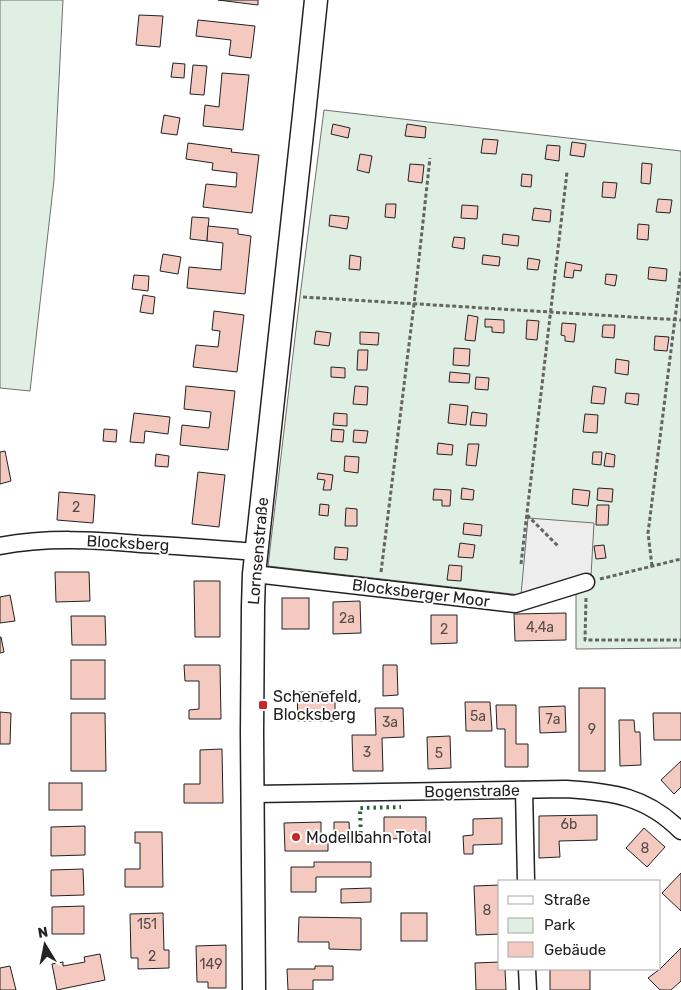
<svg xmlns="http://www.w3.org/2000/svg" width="681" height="990" font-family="Rubik,sans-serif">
<rect width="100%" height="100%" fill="#fff"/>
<g fill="#e0efe3" stroke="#6f6f6f">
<path d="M0 0H63L54 180 30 391 0 388Z"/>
<path d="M324 110 681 151V648L576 649V591L521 595 268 566 299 304Z"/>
</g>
<path fill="#ededed" stroke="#6f6f6f" d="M528 518 594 523 591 576 521 595Z"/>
<g fill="#f3c9c0" stroke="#222">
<path d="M218 0H258V5Z"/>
<path d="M139 15 163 16 160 47 136 45Z"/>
<path d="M198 20 255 26 251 58 229 55 231 40 196 36Z"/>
<path d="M173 63 185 64 184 78 171 77Z"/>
<path d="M193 65 207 66 204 95 190 94Z"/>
<path d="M222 73 249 75 243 130 203 126 205 105 219 107Z"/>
<path d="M164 115 180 118 177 135 161 133Z"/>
<path d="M333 124 350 128 348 138 331 134Z"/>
<path d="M407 124 426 127 425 138 405 136Z"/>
<path d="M483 139 498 140 496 154 481 153Z"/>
<path d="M572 142 586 144 584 157 570 155Z"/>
<path d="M188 143 232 149 231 152 259 155 252 213 203 207 206 184 236 187 237 173 212 170 213 163 186 159Z"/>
<path d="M547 145 560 146 559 161 545 159Z"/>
<path d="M360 154 372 156 369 173 357 170Z"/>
<path d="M642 163 652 164 650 184 641 183Z"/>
<path d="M410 164 424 165 422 183 408 181Z"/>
<path d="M522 174 532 175 531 187 521 186Z"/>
<path d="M603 182 617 183 615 198 602 197Z"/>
<path d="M658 199 672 200 670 213 656 212Z"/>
<path d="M386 204H396L395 218 385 217Z"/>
<path d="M462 205 478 206 477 219 461 218Z"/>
<path d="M534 208 551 210 550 222 532 220Z"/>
<path d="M330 215 349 217 347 229 329 226Z"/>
<path d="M192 217 209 218 207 241 190 239Z"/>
<path d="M638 224 649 225 648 240 637 239Z"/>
<path d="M208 226 238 229V234L251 236 245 294 187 288 189 267 221 270 223 243 207 241Z"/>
<path d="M503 234 519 236 518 246 502 244Z"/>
<path d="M454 237 465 238 464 249 452 247Z"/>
<path d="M163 254 181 257 178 274 160 271Z"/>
<path d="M350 255 361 257 360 270 349 269Z"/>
<path d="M483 255 500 257 499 266 482 264Z"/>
<path d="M528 258 540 260 538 270 527 269Z"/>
<path d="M566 262 582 265 581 271 574 270 573 278 564 277Z"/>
<path d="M649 267 667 269 666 281 648 279Z"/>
<path d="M606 274 617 275 615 286 605 284Z"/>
<path d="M134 275 149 276 148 291 132 289Z"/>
<path d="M143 295 155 297 153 314 140 312Z"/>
<path d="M214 311 244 315 237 372 193 367 196 345 218 347 220 331 212 330Z"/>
<path d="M468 315 478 317 475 341 465 340Z"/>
<path d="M485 319 504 320V333L492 332V327H485Z"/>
<path d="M527 320 539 321 537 340 526 339Z"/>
<path d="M562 323 576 324 574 342 565 341V336L561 335Z"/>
<path d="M603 325H615L614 338 602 337Z"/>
<path d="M316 331 331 333 329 346 314 344Z"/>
<path d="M360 332 379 333 378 345 360 344Z"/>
<path d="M655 336 669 337 667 351 654 350Z"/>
<path d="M454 348 470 349 469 366 453 365Z"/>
<path d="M358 350H368L367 370H357Z"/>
<path d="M616 359 629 361 628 375 615 373Z"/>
<path d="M331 367 345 368V378L331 377Z"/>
<path d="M450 372 470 374 469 383 449 382Z"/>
<path d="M476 377 489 378 488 390 475 389Z"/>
<path d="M186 386 235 391 228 450 180 445 182 425 209 428 211 412 184 409Z"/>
<path d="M355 386 368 387 367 405 353 404Z"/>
<path d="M593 386 606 388 604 404 591 403Z"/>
<path d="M626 393 639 394 638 405 625 403Z"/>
<path d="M450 404 468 406 466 425 448 423Z"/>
<path d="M472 412 487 414 486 426 470 425Z"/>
<path d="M134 413 170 417 168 434 145 431 144 443 130 442Z"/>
<path d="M334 413 347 414V426L333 425Z"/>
<path d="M585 414 598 415 597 433 583 432Z"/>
<path d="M104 429 117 430 116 442 103 441Z"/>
<path d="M332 429 344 430 343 442 331 441Z"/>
<path d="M354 430 368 431 366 443 353 442Z"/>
<path d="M438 443 453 445 452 455 437 454Z"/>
<path d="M468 444H479L476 466 466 465Z"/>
<path d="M5 451 11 481 0 484V452Z"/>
<path d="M593 452H602L601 465 592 464Z"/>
<path d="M606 453 615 455 614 467 604 466Z"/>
<path d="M156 454 169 456 168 467 155 466Z"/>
<path d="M345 456 359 457 358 473 344 471Z"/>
<path d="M198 472 225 475 219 527 192 524Z"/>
<path d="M318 473 333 475 331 490H323L325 480 317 479Z"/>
<path d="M462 488 474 490 473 500 461 499Z"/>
<path d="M598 488 613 489 612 502 597 500Z"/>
<path d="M434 489 451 490 450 506H442V500H433Z"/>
<path d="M573 489 590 491 588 506 572 504Z"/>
<path d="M59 492 95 495 93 523 57 520Z"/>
<path d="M320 504 329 505 328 516 319 515Z"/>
<path d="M597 505H609L608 525H596Z"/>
<path d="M346 508 357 509V526H345Z"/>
<path d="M464 523 482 525 481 536 463 534Z"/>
<path d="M460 543 475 545 473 558 458 557Z"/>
<path d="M604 545 606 558 596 559 594 546Z"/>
<path d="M335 547 348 548 347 560 334 559Z"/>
<path d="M449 565 462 566 461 581 447 580Z"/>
<path d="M55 572H89L90 601 56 602Z"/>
<path d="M194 581H220V637H195Z"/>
<path d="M10 595 15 621 0 623V597Z"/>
<rect x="282" y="598" width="27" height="31"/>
<path d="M360 601 361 633 333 634V602Z"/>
<path d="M566 613V640L515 641 514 614Z"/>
<path d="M431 615H457V643L431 644Z"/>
<path d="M71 616H105L106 645H72Z"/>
<path d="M0 637H1L4 652 0 653Z"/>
<rect x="71" y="660" width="34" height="39"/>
<path d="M184 665H220L221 719H189V710L199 709V681H185Z"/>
<path d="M383 665H397L398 695 383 696Z"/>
<rect x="579" y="688" width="26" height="83"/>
<path d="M297 692H335V721H298Z"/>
<path d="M465 702H490L492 731H466Z"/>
<path d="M496 705H516V744H528V767H505V729H497Z"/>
<path d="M565 706 566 732 540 733 539 707Z"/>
<path d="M375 708H403L404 737 382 738 383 771H353L352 735H376Z"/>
<path d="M0 712 11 713 10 744H0Z"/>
<path d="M71 713H105L106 771H71Z"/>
<path d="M653 713H681V740H654Z"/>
<path d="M619 720H634L635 732H640L641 765 620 766Z"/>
<path d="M450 736 451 768 428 769 427 737Z"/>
<path d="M222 749 223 803H184V784H200V750Z"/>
<path d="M681 761V787L674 794 661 780Z"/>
<rect x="49" y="783" width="33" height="27"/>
<path d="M597 815V840L559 841 560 857 539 858V816Z"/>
<path d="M384 817H426V838L384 839Z"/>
<path d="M502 818V844L473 845V854H464L463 836 473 835V819Z"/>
<path d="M321 822V839L328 838V851H285L284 823Z"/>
<path d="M334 822H349L350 841 334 842Z"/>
<path d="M85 826V855L51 856V827Z"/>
<path d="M644 828 665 847 647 867 626 848Z"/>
<path d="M135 832H162L163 887H125V869H140V843H135Z"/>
<path d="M314 862H371V877H316V892H291V867H314Z"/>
<path d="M83 869 84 895 51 896V870Z"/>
<path d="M681 873V911L662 893Z"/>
<path d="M500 885V934L476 935 474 886Z"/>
<path d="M371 888V902L341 903V889Z"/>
<path d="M84 906V934H52V907Z"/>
<path d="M163 913 164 950H169V968L138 969V958H131L130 914Z"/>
<rect x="401" y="913" width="26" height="28"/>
<path d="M299 917 361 918V950L329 949V942H298Z"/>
<path d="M226 945V988H208V982H197L196 946Z"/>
<path d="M681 948V981L671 990H660L648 978 660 969Z"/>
<path d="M100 954 105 980 57 990 52 964 63 962V966L85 962 84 957Z"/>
<path d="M500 962V969H505L506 990H476L475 963Z"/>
<path d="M10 966 16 990H0V968Z"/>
<path d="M315 966H333V980H313V990H288L287 969H315Z"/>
<rect x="550" y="969" width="40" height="21"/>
</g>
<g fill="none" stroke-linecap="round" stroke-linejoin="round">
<defs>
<g id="street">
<path d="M0 546C46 537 95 540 141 544 180 546 218 549 256 552"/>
<path d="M254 574 515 604 586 582"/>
<path d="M524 790 526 881"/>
<path d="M252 794 566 789C613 792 646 796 681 831"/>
<path d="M527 969 528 990"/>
</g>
<path id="secondary" d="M254 990 252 732 253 607 254 574 304 115 316 0"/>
</defs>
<use href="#street" stroke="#222" stroke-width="19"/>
<use href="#secondary" stroke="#222" stroke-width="25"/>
<g stroke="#646464" stroke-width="3" stroke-dasharray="4 2.5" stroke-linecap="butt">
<path d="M303 297 681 320"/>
<path d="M527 515 558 546"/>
<path d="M521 564 567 172"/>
<path d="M652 566 648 533 681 271"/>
<path d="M381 572 414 304 430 158"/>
<path d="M600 579 681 559"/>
<path d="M586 598 585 640H681"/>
</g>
<use href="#street" stroke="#fff" stroke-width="16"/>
<use href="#secondary" stroke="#fff" stroke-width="22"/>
<path stroke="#2f5e38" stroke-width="4" stroke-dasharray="2.5 4" stroke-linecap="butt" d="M350 843 361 842 360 808 401 807"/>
</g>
<g fill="#c62828" stroke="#fff" stroke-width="2">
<rect x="258" y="700" width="10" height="10" rx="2.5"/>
<circle cx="296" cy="837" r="5"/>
</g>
<g text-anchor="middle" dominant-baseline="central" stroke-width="4" stroke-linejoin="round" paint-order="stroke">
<g font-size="14" fill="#564c4a">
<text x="76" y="507">2</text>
<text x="347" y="618">2a</text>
<text x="540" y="627">4,4a</text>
<text x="444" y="629">2</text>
<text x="478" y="716">5a</text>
<text x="553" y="719">7a</text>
<text x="390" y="722">3a</text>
<text x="592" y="729">9</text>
<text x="367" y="752">3</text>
<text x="439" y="753">5</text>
<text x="569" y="824">6b</text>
<text x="645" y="848">8</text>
<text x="487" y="910">8</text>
<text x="147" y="924">151</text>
<text x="152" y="956">2</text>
<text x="211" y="964">149</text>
</g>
<g font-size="16" fill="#222" stroke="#fff">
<text transform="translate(128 543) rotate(3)">Blocksberg</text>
<text transform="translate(258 551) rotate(-85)">Lornsenstraße</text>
<text transform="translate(421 593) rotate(7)">Blocksberger Moor</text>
<text transform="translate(472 791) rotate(-1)">Bogenstraße</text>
</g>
<g font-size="16" fill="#222" stroke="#fff" text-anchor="start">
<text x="273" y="696">Schenefeld,<tspan x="273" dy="18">Blocksberg</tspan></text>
<text x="306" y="837">Modellbahn Total</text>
</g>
</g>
<rect x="498" y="880" width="162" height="90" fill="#ffffff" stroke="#a7a7a7"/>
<rect x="508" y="896" width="25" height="8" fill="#ffffff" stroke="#a7a7a7"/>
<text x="544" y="905" font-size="15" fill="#222222">Straße</text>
<rect x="508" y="918" width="25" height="15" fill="#e0efe3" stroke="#a7a7a7"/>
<text x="544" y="930" font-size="15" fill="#222222">Park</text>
<rect x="508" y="942" width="25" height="15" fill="#f3c9c0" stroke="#a7a7a7"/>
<text x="544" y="955" font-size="15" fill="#222222">Gebäude</text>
<g transform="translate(45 945) rotate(350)" stroke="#ffffff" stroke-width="4" paint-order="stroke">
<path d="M0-4L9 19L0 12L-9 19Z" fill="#222222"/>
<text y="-8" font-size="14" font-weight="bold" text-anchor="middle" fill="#222222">N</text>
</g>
</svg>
